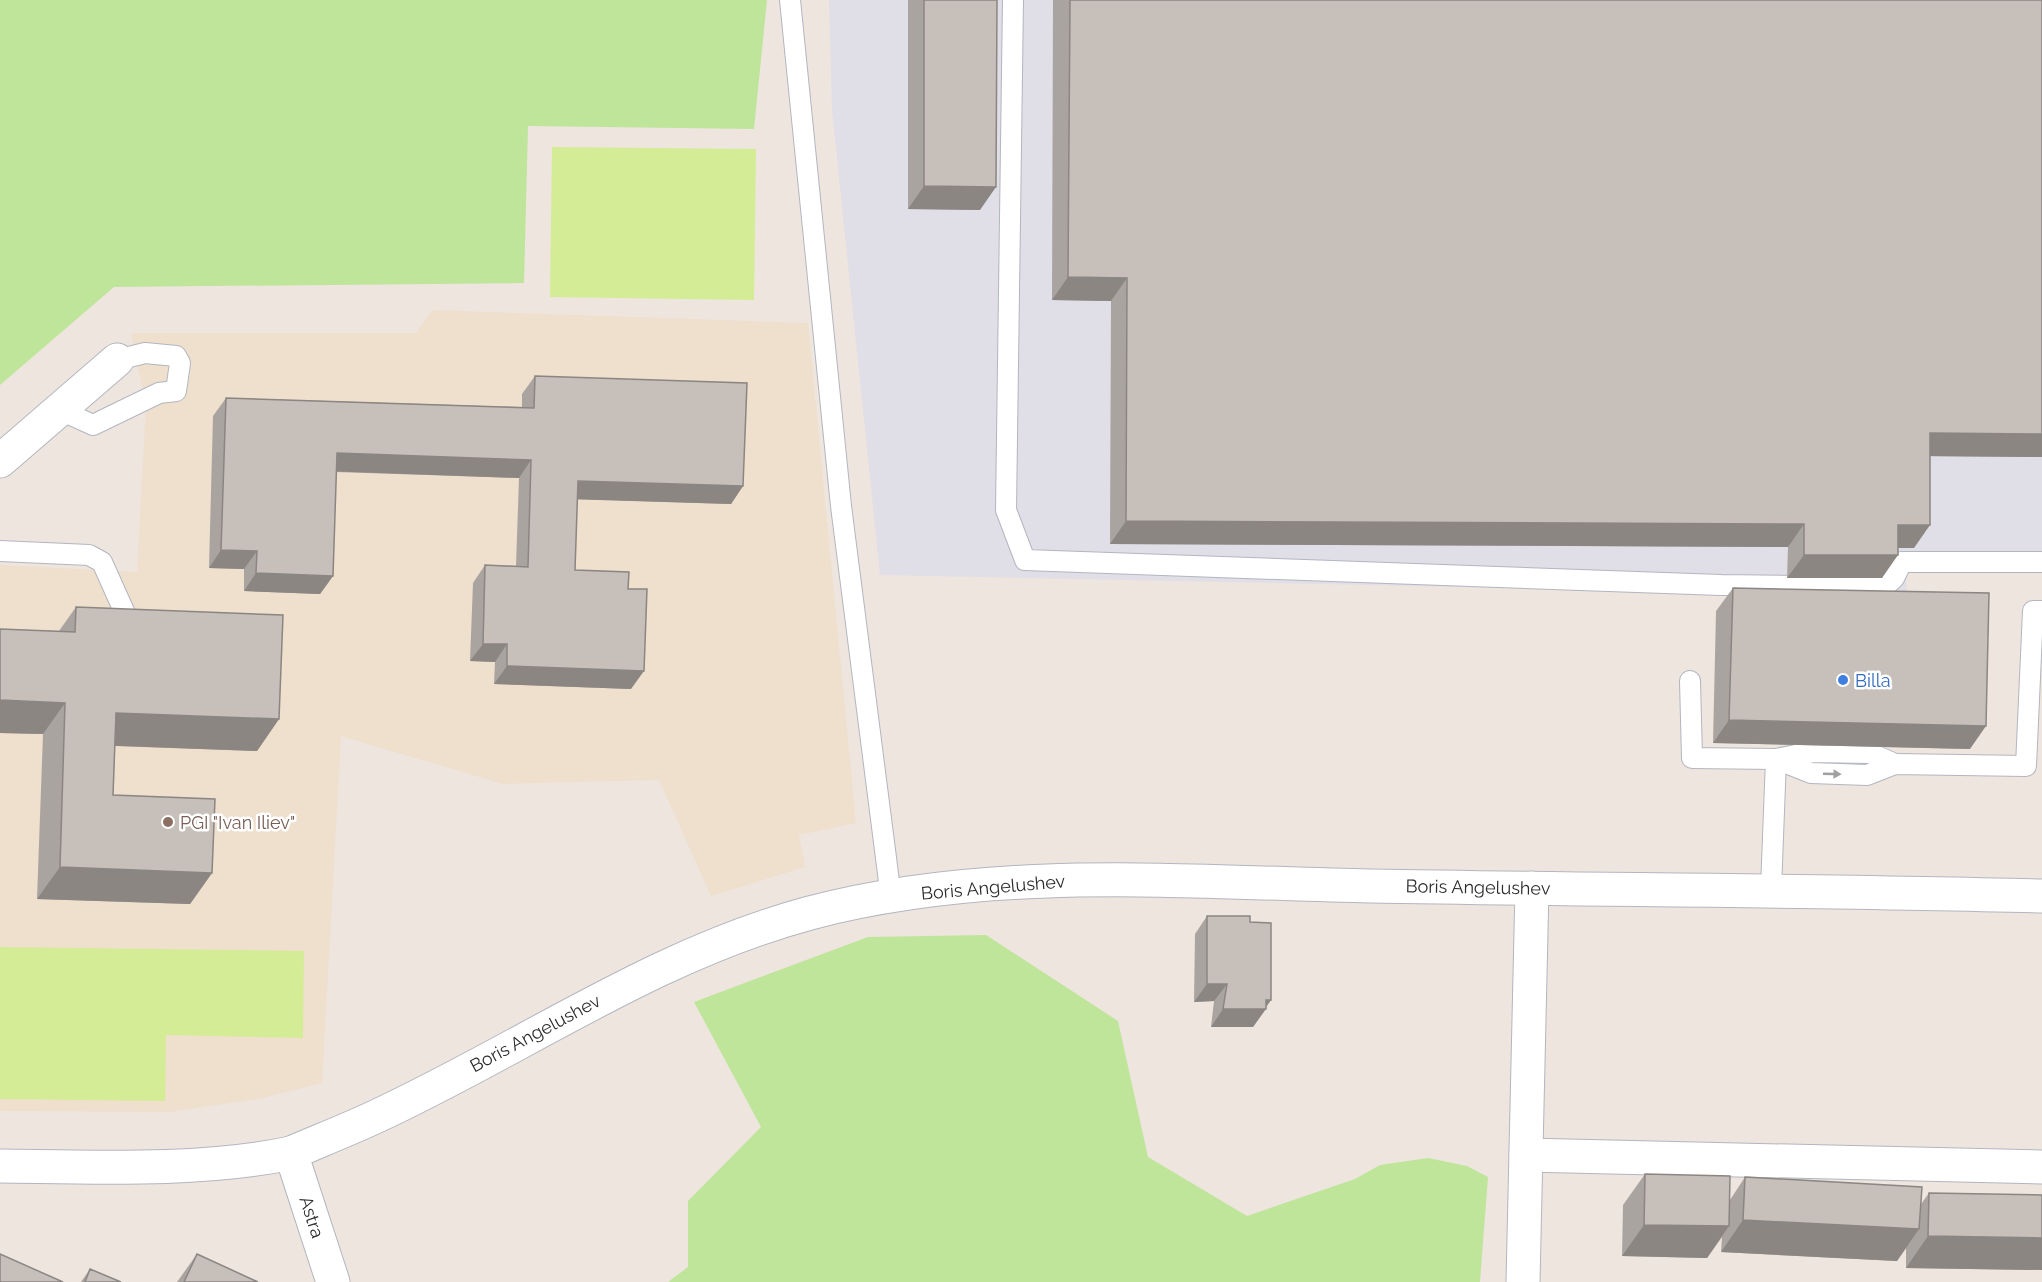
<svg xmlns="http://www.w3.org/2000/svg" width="2042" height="1282" font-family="Raleway,sans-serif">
<rect width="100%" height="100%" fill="#eee5de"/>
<path fill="#e0dee6" d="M829 0H2042V570L1906 569 1907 596 880 575 832 110Z"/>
<path fill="#efdfcd" d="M432 310 808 323 856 823 799 835 805 867 711 896 659 780 503 784 341 736 322 1083 263 1098 171 1112 0 1111V565L137 572 146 406 131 333H416Z"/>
<g fill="#bee59a">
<path d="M0 0H767L754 129 528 126 524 283 114 287 0 385Z"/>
<path d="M986 935 1118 1021 1148 1157 1247 1216 1355 1179 1380 1165 1428 1158 1467 1166 1488 1177 1480 1282H668L688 1267V1201L761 1127 694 1002 868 937Z"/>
</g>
<g fill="#d4ec95">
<path d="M552 147 756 149 754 300 550 297Z"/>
<path d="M0 947 304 951 303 1038 166 1035 165 1101 0 1099Z"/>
</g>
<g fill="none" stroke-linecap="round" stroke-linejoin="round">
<defs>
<g id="service">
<path d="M790 0 841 506 891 897"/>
<path d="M1013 0 1006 510 1025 560 1721 585 1884 587 1894 578 1902 562H2042"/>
<path d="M60 410 93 425 159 393 176 391 180 363 176 356 145 353 117 360"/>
<path d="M0 551 89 555 102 562 128 620"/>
<path d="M1690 681 1692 758 1776 759 1810 752 1870 753 1895 764"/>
<path d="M1776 759 1811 773 1867 775 1895 764 2026 766 2033 611H2042"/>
<path d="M1771 889 1776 759"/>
</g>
<g id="minor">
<path d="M0 461 117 360"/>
<path d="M1526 1155 2042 1167"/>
<path d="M0 1166C91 1167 202 1172 291 1153"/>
<path d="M1523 1282 1532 888"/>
</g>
<path id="tertiary" d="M333 1282 291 1153C319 1141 347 1130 375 1117 520 1050 653 955 810 913 992 865 1183 882 1370 886 1594 890 1818 890 2042 896"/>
</defs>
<use href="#service" stroke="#b2b6c0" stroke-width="22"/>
<use href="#minor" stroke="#b2b6c0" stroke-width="35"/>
<use href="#tertiary" stroke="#b2b6c0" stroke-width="35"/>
<use href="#service" stroke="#fff" stroke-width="20"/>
<use href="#minor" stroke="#fff" stroke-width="33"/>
<use href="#tertiary" stroke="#fff" stroke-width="33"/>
</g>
<g fill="#aaa4a0">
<path d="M908 0H997L980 210 908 209Z"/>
<path d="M1053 0H2042V457L1930 456 1914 548H1898L1882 578H1787L1788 547 1110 544 1111 301 1052 300Z"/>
<path d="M535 376 743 486 731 504 577 499 575 570 628 589 631 689 494 684 495 662 470 661 473 583 485 565 516 566 519 478 336 472 333 576 320 594 244 591V569L209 568 213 416 226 398 522 407V394Z"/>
<path d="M1733 588 1970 749 1713 743 1716 611Z"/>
<path d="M76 607 279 719 257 751 115 746 113 795 212 873 190 904 37 899 43 734 0 733V629L59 631Z"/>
<path d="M1207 916 1250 922 1271 1000 1253 1027H1211L1214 1001 1194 1002 1195 934Z"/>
<path d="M1645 1174 1730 1200 1745 1177 1921 1204 1929 1193 2042 1195V1270L1906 1268V1248L1897 1261 1721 1252 1722 1237 1707 1258 1622 1256 1623 1205Z"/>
<path d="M197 1254 184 1282H177Z"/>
<path d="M90 1269 121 1282H81Z"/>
</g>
<g fill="#8b8682">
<path d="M924 186 996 187 980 210 908 209Z"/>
<path d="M1068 277 1127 278 1111 301 1052 300Z"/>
<path d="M1930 433 2042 434V457L1914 456Z"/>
<path d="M337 453 531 460 519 478 324 471Z"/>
<path d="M578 481 743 486 731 504 565 499Z"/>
<path d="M1126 521 1804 524 1788 547 1110 544Z"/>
<path d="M1898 525H1930L1914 548H1882Z"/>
<path d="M221 550 257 551 244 569 209 568Z"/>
<path d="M1804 555H1898L1882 578H1787Z"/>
<path d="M256 573 333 576 320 594 244 591Z"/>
<path d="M483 644H507L495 662 470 661Z"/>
<path d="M507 666 644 671 631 689 494 684Z"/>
<path d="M0 700 65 703 43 734 0 733Z"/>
<path d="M116 713 279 719 257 751 94 745Z"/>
<path d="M1729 720 1986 726 1970 749 1713 743Z"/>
<path d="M60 867 212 873 190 904 37 899Z"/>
<path d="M1207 984H1227L1214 1001 1194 1002Z"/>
<path d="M1266 1000H1271L1264 1009H1266L1253 1027H1211L1223 1009Z"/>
<path d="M1743 1220 1919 1229 1897 1261 1721 1252Z"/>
<path d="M1644 1225 1729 1226 1707 1258 1622 1256Z"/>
<path d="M1928 1236 2042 1238V1270L1906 1268Z"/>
</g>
<g fill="#c6bfba" stroke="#8b8682" stroke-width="1.5">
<path d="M924 0H997L996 187 924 186Z"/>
<path d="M1070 0H2042V434L1930 433V525H1898V555H1804V524L1126 521 1127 278 1068 277Z"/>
<path d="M535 376 747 383 743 486 578 481 575 570 629 572 628 589H647L644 671 507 666V644H483L485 565 528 567 531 460 337 453 333 576 256 573 257 551 221 550 226 398 534 408Z"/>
<path d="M1733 588 1989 593 1986 726 1729 720Z"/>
<path d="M76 607 283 615 279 719 116 713 113 795 215 799 212 873 60 867 65 703 0 700V629L75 632Z"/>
<path d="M1207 916H1250V922L1271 923V1000H1266V1009H1223L1227 984H1207Z"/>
<path d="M1645 1174 1730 1176 1729 1226 1644 1225Z"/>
<path d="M1745 1177 1922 1187 1919 1229 1743 1220Z"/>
<path d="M1929 1193 2042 1195V1238L1928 1236Z"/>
<path d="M0 1254 63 1282H0Z"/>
<path d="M197 1254 258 1282H184Z"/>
<path d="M90 1269 121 1282H85Z"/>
</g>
<defs><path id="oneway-solid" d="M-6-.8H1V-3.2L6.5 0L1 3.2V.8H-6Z" transform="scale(1.5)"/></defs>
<use fill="#a0a0a0" href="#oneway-solid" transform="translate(1832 774) rotate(2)"/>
<circle fill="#3f7fe0" stroke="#fff" stroke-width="2" cx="1843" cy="680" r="6"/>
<circle fill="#8d6e63" stroke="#fff" stroke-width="2" cx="168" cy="822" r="6"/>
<g text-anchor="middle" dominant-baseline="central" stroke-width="5" stroke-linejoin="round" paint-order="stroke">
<g font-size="18" fill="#366cbe" stroke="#fff" text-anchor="start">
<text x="1855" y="680">Billa</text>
</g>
<g font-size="18" fill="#785e54" stroke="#fff" text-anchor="start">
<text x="180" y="822">PGI "Ivan Iliev"</text>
</g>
<g font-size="18" fill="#2c2c2c" stroke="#fff">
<text transform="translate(993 887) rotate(-5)">Boris Angelushev</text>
<text transform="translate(1478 887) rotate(1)">Boris Angelushev</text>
<text transform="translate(535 1033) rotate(-28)">Boris Angelushev</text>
<text transform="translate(312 1217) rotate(72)">Astra</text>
</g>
</g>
</svg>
